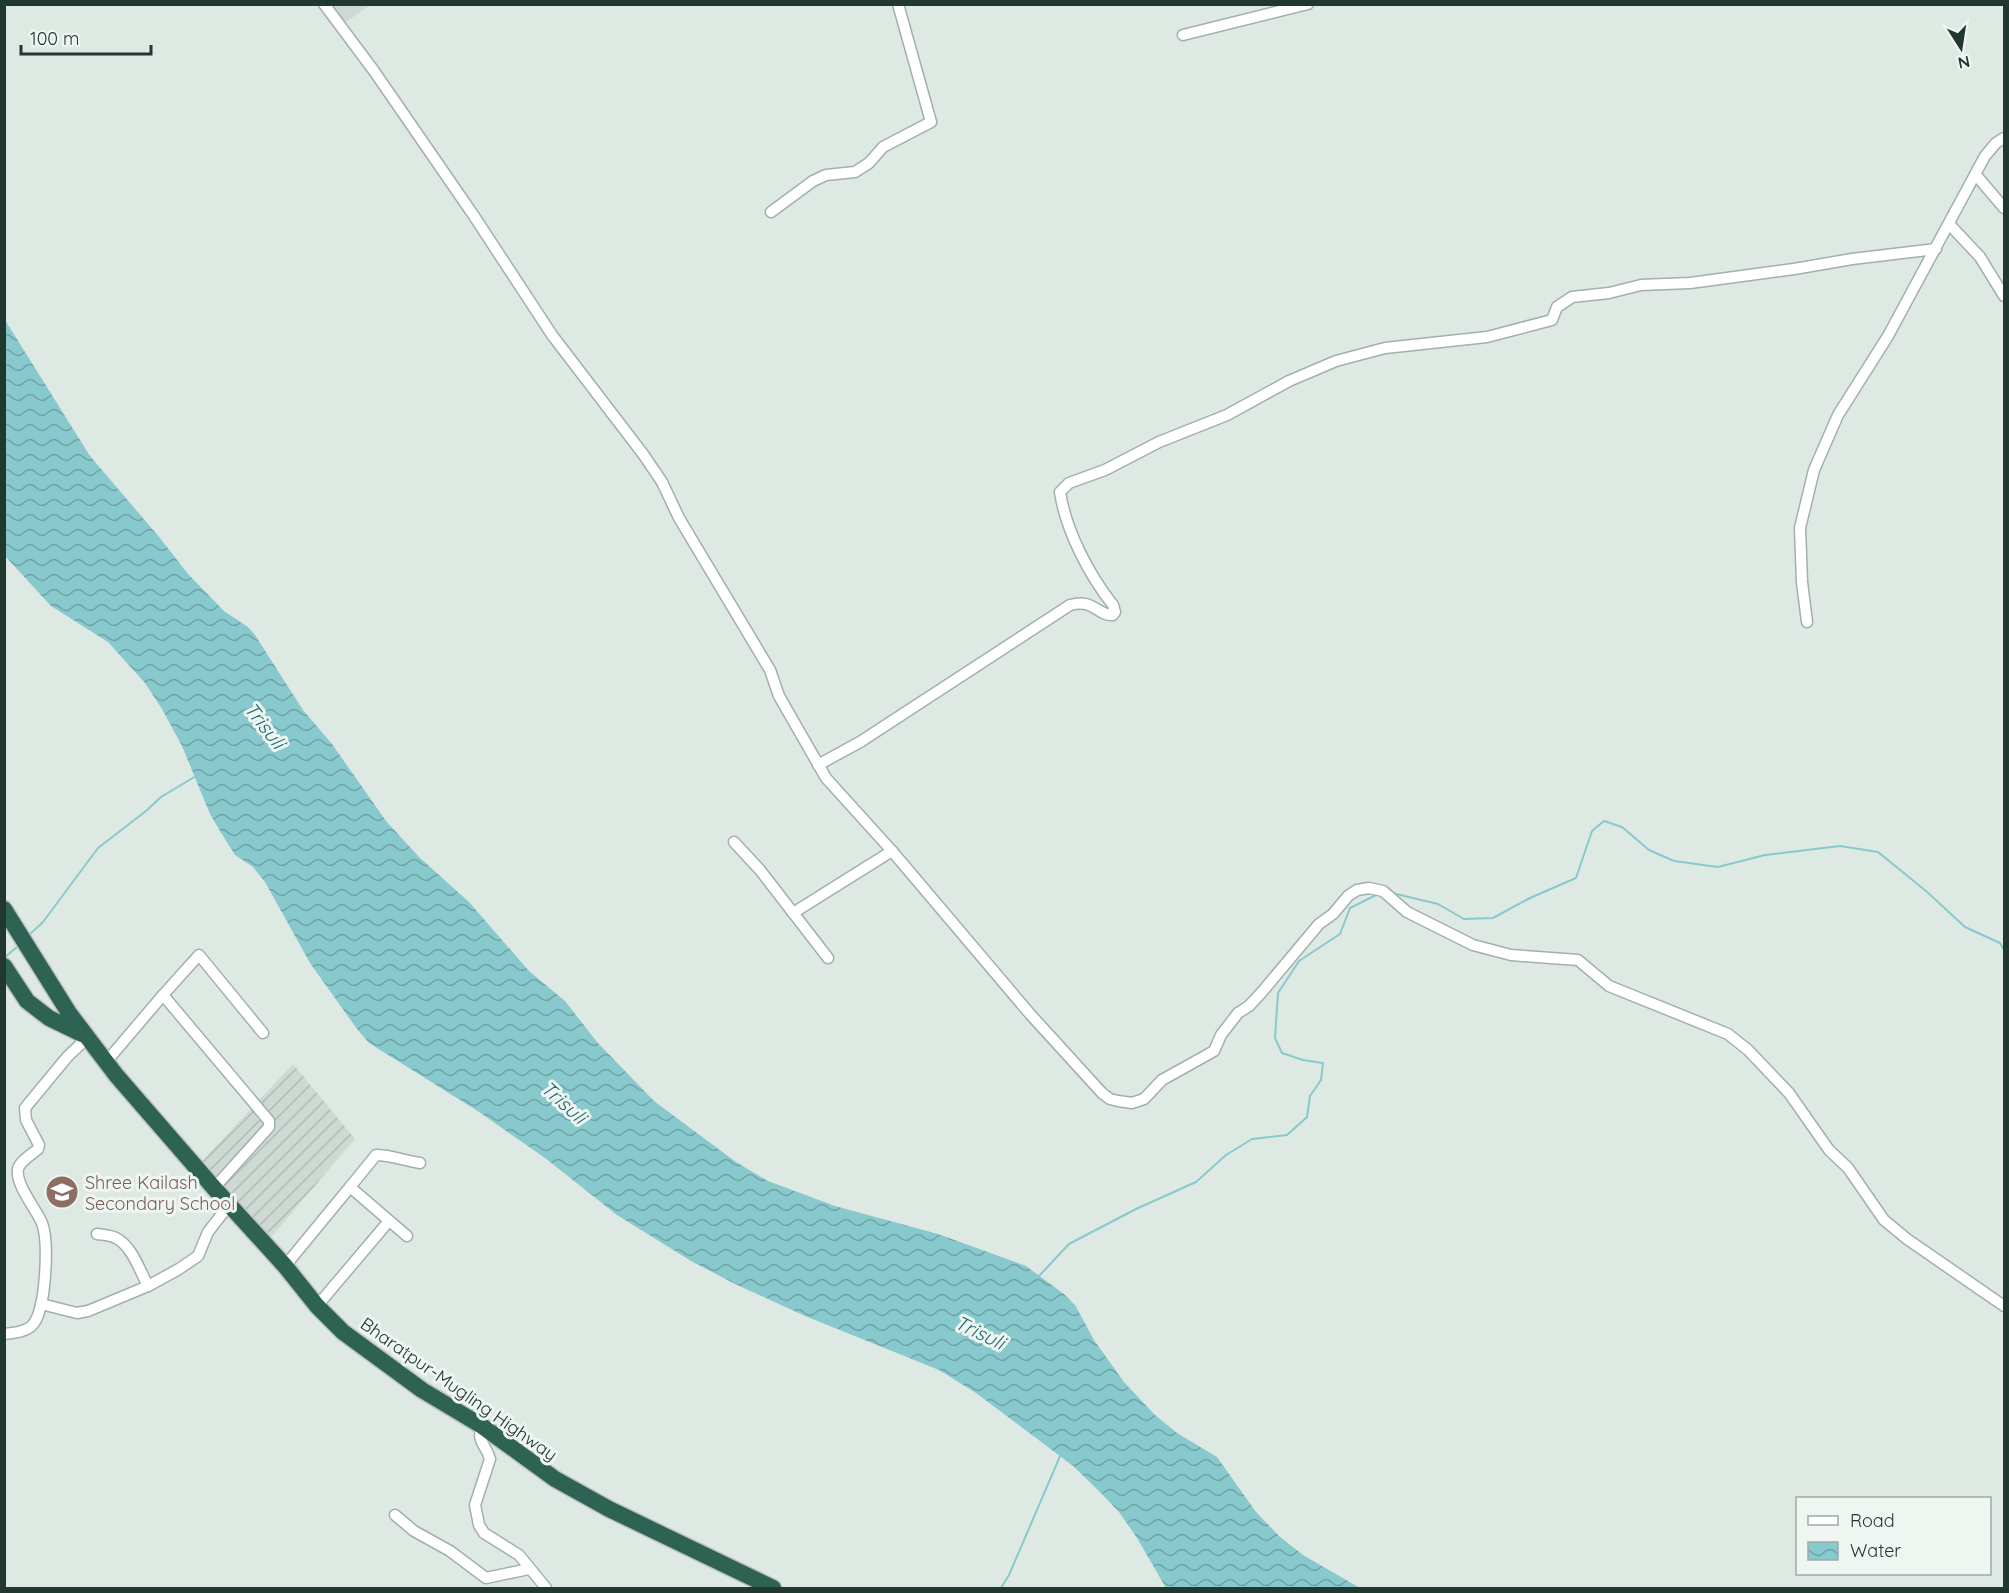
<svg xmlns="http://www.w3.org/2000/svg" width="2009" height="1593" font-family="Quicksand,sans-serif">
<defs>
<pattern id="industrial-furrows" width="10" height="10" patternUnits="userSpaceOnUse" patternTransform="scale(1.5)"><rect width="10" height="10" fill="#cdd9d2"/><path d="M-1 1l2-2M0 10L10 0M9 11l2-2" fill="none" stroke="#b0bbb5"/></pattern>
<pattern id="water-waves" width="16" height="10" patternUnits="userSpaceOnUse" patternTransform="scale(1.5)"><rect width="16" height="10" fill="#88c9cd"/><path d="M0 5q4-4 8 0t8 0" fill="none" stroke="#6fa4a7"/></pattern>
</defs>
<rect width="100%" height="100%" fill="#dfe9e4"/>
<path fill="#cdd9d2" d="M324 5H370L339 27Z"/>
<path fill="url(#industrial-furrows)" d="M293 1064 355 1139 271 1237 202 1161Z"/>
<path fill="url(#water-waves)" d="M5 320 90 456 160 538 188 574 224 611 248 627 255 635 303 710 332 744 386 821 419 857 469 902 529 971 565 1001 597 1042 654 1101 736 1162 768 1181 835 1206 938 1234 1026 1266 1064 1294 1075 1305 1094 1340 1124 1382 1155 1415 1177 1433 1217 1457 1256 1512 1279 1536 1303 1555 1360 1588H1166L1137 1538 1119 1512 1101 1493 1072 1465 976 1393 939 1370 805 1316 735 1284 691 1261 617 1215 545 1158 476 1110 369 1043 357 1029 310 963 265 882 253 867 235 855 220 831 210 814 182 746 162 709 145 683 108 642 51 606 5 556Z"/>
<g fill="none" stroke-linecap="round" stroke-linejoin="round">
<g stroke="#88c9cd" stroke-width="2">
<path d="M1392 893 1438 904 1464 919 1493 918 1530 898 1576 878 1592 831 1604 821 1622 827 1649 850 1674 861 1718 867 1765 855 1840 846 1878 852 1926 891 1965 927 2000 943 2004 950"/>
<path d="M28 936 43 922 98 848 146 811 161 797 196 776"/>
<path d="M4 958 18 946"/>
<path d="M1039 1276 1069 1244 1136 1209 1196 1182 1226 1155 1252 1139 1287 1135 1307 1117 1310 1096 1321 1080 1323 1063 1303 1060 1282 1053 1275 1038 1278 993 1299 961 1340 934 1350 908 1378 894"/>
<path d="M1001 1588 1009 1575 1061 1454"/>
</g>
<defs>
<g id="minor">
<path d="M324 4 374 71 474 216 552 335 643 454 662 482 679 518 770 670 779 696 826 778 892 851 1030 1014 1102 1093 1110 1099 1118 1101 1132 1103 1144 1099 1162 1080 1214 1051 1221 1035 1238 1013 1249 1006 1262 992 1319 924 1333 914 1348 896 1357 890 1369 888 1383 891 1407 912 1473 945 1511 955 1578 960 1609 986 1728 1034 1748 1050 1789 1093 1829 1150 1848 1168 1884 1220 1907 1239 2004 1306"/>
<path d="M1183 35 1308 4"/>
<path d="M1976 175 2004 208"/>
<path d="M771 212 813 181 826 175 855 172 869 163 883 147 931 122 898 4"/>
<path d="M1949 224 1980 257 2004 296"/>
<path d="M1807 622 1802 582 1800 528 1814 470 1838 415 1888 336 1985 156 1996 143 2004 138"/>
<path d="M818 765 860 742 1070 605C1094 598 1097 616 1113 615L1115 612 1113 605C1089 575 1066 531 1060 492L1069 483 1105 470 1159 442 1227 415 1289 381 1336 361 1385 348 1487 337 1552 320 1557 307 1572 297 1609 293 1641 285 1690 283 1794 269 1852 259 1936 249"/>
<path d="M734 842 760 870 828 958"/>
<path d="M793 913 892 851"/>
<path d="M106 1062 163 995"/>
<path d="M350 1187 376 1155C391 1155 405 1161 420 1163"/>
<path d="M214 1188 269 1127V1121L163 995 199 955 263 1033"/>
<path d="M97 1234C103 1235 110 1235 116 1238 132 1246 140 1271 148 1286"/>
<path d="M285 1266 350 1187 407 1236"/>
<path d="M41 1304 77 1313 88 1311 148 1286 179 1269 198 1256 208 1232 229 1205"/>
<path d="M317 1306 389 1221"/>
<path d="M4 1334C14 1333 28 1332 34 1323 46 1306 49 1242 42 1223 36 1209 15 1184 18 1169 20 1161 32 1154 38 1149L39 1145 26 1120 25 1108 68 1056 88 1037"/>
<path d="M482 1426C476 1442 486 1444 490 1459L475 1505 479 1525 484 1533 519 1555 546 1588"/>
<path d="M395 1515 414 1531 450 1551 486 1578 529 1569"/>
</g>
<g id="highway">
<path d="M4 909 69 1013 116 1075 214 1188 285 1266 317 1306 343 1332 422 1390 482 1426 555 1479 609 1509 773 1588"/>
<path d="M4 966 27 1001 49 1018 82 1034"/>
</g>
</defs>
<use href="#minor" stroke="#a2b0aa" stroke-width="13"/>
<use href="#highway" stroke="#bcc3c1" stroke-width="19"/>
<use href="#minor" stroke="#fff" stroke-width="10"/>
<use href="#highway" stroke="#2e6353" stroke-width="16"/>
</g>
<defs>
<symbol id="school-disc" viewBox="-11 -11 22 22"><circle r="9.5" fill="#8d6e63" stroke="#eff6f2"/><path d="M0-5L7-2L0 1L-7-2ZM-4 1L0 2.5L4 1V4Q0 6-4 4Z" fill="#fff"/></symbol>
</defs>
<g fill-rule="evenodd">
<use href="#school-disc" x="43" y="1173" width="38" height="38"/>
</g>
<g text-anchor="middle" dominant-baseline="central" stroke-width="6" stroke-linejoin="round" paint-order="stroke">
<g font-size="18" fill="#785e54" stroke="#eff6f2" text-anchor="start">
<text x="85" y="1182">Shree Kailash<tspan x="85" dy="21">Secondary School</tspan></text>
</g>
<g font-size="18" fill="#213830" stroke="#eff6f2">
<text transform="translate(459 1389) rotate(35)">Bharatpur-Mugling Highway</text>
</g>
<g font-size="20" font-style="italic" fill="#1e6b71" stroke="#eff6f2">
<text transform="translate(265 725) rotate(52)">Trisuli</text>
<text transform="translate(564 1102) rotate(42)">Trisuli</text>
<text transform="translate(980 1332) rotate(26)">Trisuli</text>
</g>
</g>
<rect width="2009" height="1593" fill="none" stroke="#213830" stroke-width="12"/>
<rect x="1796" y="1497" width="195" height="78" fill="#eff6f2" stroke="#9daaa4" stroke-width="1.5"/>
<rect x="1808" y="1516" width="30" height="9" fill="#ffffff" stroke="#9daaa4" stroke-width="1.5"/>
<text x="1850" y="1527" font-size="18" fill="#213830">Road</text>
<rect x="1808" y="1542" width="30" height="18" fill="url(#water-waves)" stroke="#9daaa4" stroke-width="1.5"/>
<text x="1850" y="1557" font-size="18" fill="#213830">Water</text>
<g transform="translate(1961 48) rotate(168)" stroke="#eff6f2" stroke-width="4.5" paint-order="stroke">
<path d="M0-4.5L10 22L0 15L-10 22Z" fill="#213830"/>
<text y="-9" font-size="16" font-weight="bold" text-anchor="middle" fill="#213830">N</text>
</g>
<path d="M21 45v9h130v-9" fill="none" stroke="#213830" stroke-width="3"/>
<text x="30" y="45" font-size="18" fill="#213830" stroke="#eff6f2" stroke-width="4.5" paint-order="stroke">100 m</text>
</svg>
